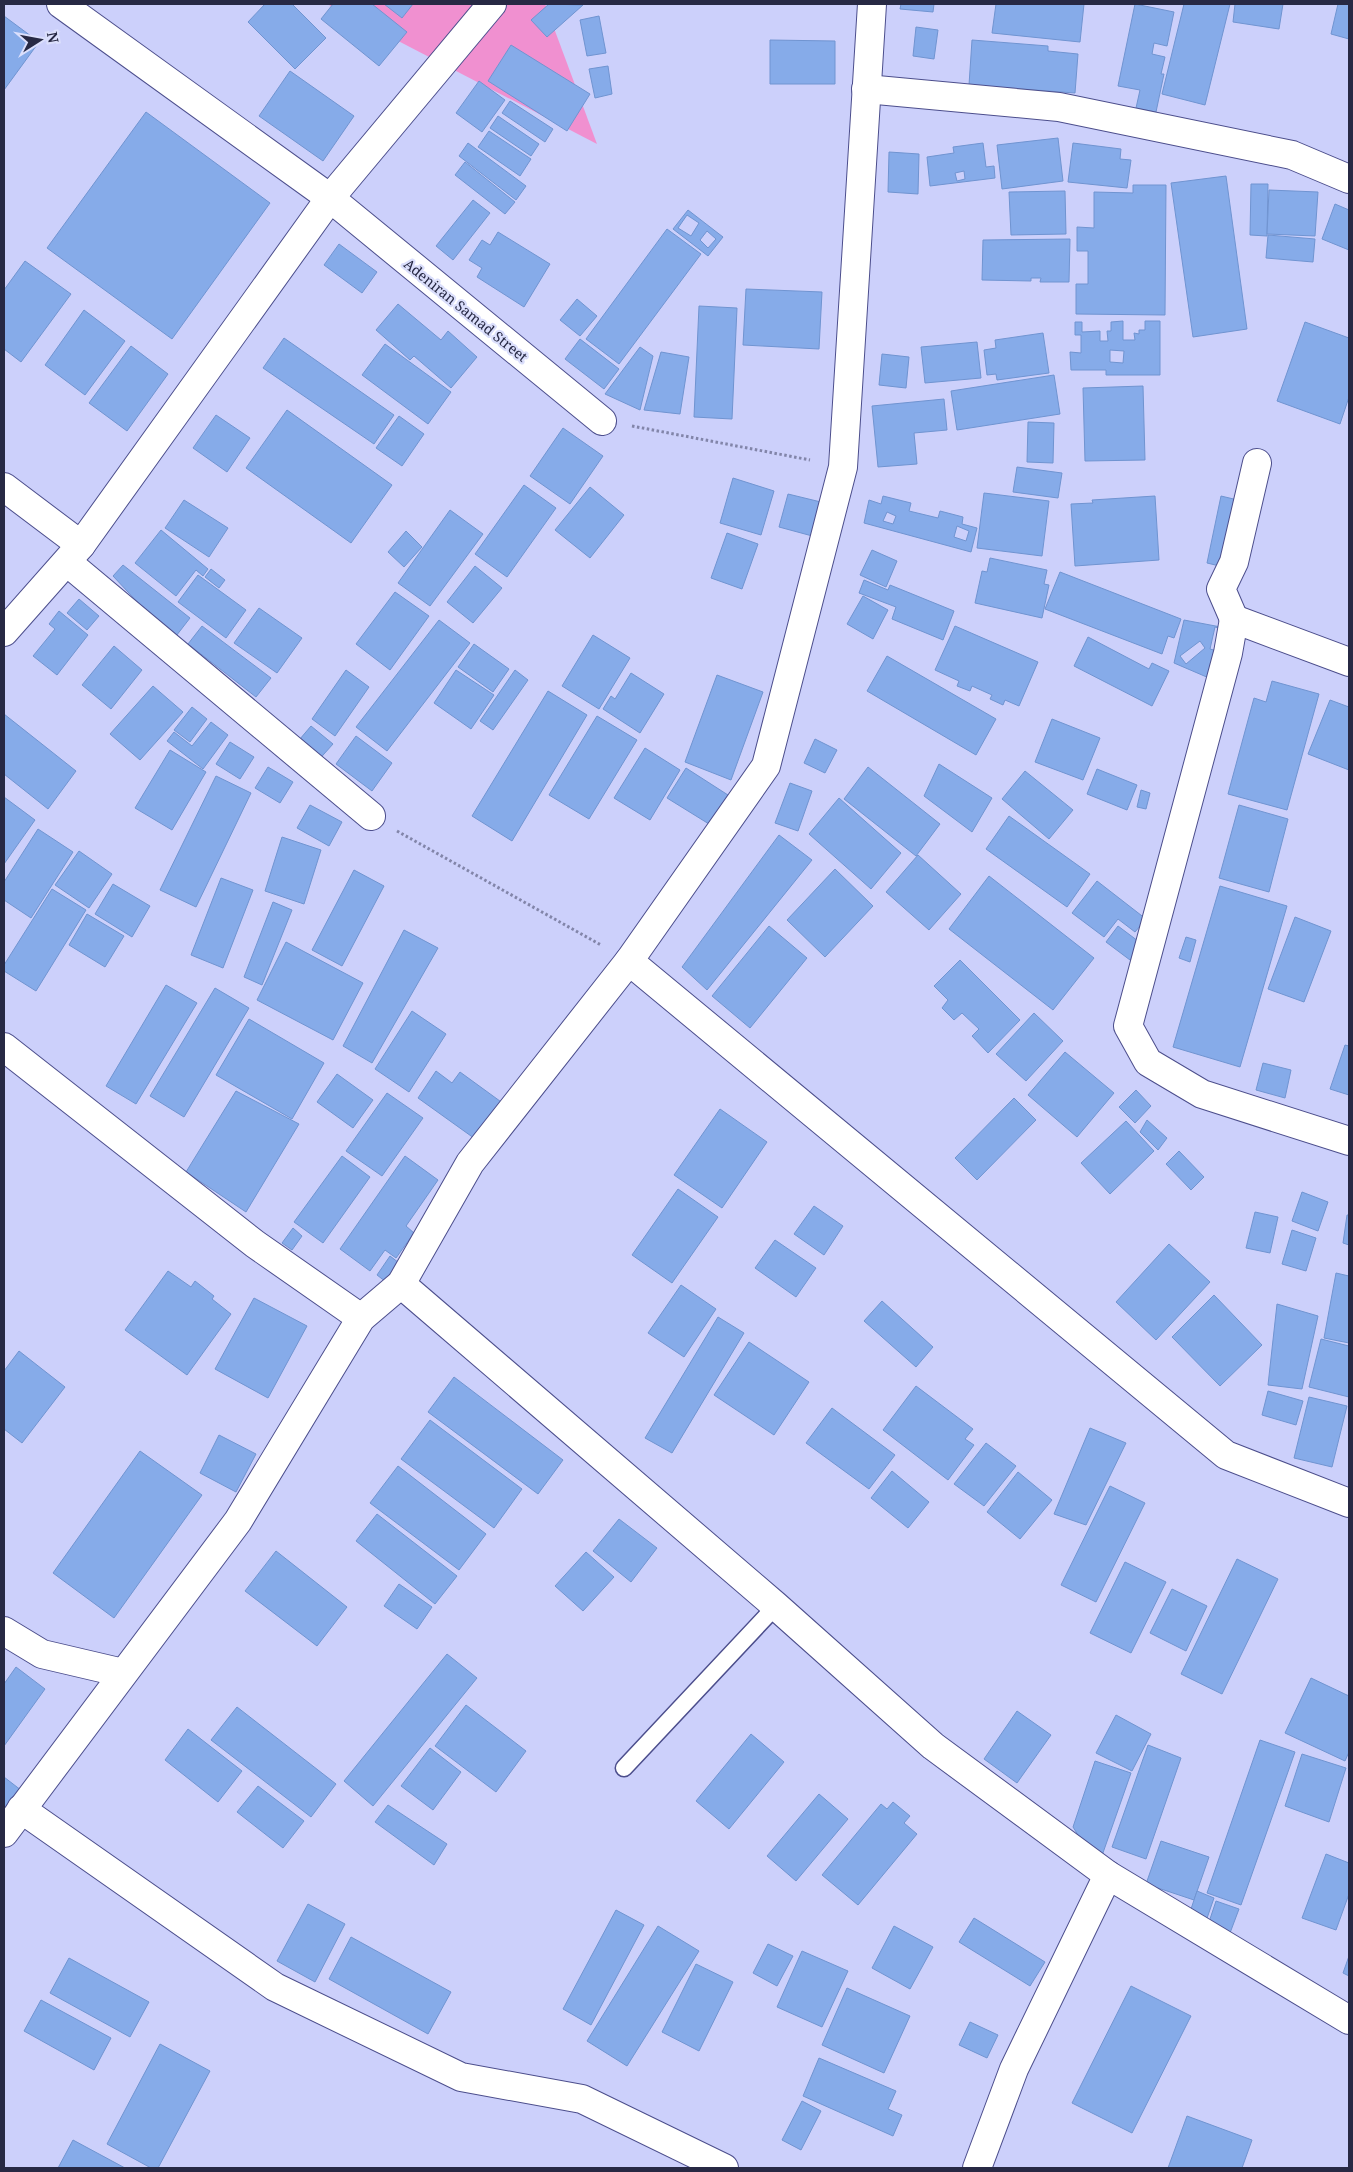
<svg xmlns="http://www.w3.org/2000/svg" width="1353" height="2172" font-family="'Noto Serif',serif">
<rect width="100%" height="100%" fill="#ccd0fb"/>
<path fill="#f090d0" d="M327 4H545L597 144Z"/>
<g fill="#86abe9" stroke="#7094d1" fill-rule="evenodd">
<path d="M265 4H292L326 38 295 69 248 22Z"/>
<path d="M333 4H372L407 32 379 66 321 19Z"/>
<path d="M384 4H413L402 18Z"/>
<path d="M549 4 583 5 547 37 531 20Z"/>
<path d="M901 4H934L933 12 900 9Z"/>
<path d="M996 4H1084L1080 42 992 33Z"/>
<path d="M1135 4 1174 12 1167 46 1154 43 1152 54 1165 57 1161 74H1164L1156 112 1136 108 1140 90 1118 86Z"/>
<path d="M1184 4H1230L1205 105 1162 94Z"/>
<path d="M1235 4H1283L1279 29 1233 22Z"/>
<path d="M1338 4H1349V39L1331 34Z"/>
<path d="M4 16 39 42 4 90Z"/>
<path d="M599 16 606 53 587 56 580 20Z"/>
<path d="M916 27 938 30 934 59 913 56Z"/>
<path d="M770 40 835 41V84H770Z"/>
<path d="M972 40 1048 46V51L1078 54 1075 93 969 85Z"/>
<path d="M511 45 590 94 567 131 488 81Z"/>
<path d="M608 66 612 94 595 98 589 69Z"/>
<path d="M290 71 354 116 323 161 259 116Z"/>
<path d="M479 81 505 100 482 132 456 113Z"/>
<path d="M510 101 553 129 545 142 502 113Z"/>
<path d="M146 112 270 203 172 339 47 248Z"/>
<path d="M498 116 539 144 531 156 490 128Z"/>
<path d="M489 131 531 159 520 176 478 147Z"/>
<path d="M1058 138 1063 181 1002 189 997 145Z"/>
<path d="M468 143 526 186 516 200 459 156Z"/>
<path d="M983 143 986 167 994 166 995 178 930 186 927 157 954 153 953 147ZM964 171 965 179 957 181 955 173Z"/>
<path d="M1073 143 1121 149 1120 159 1131 160 1127 188 1068 182Z"/>
<path d="M889 152 919 154 918 194 888 192Z"/>
<path d="M465 162 515 202 505 214 455 175Z"/>
<path d="M1226 176 1247 329 1193 337 1171 183Z"/>
<path d="M1251 184H1268L1267 236 1250 235Z"/>
<path d="M1133 185H1166L1165 315 1076 314V284H1088V251H1077V227L1094 228V192L1133 193Z"/>
<path d="M1269 190 1318 192 1315 236 1267 234Z"/>
<path d="M1065 191 1066 234 1011 235 1009 192Z"/>
<path d="M473 200 490 213 453 260 436 246Z"/>
<path d="M1335 204 1349 210V250L1322 239Z"/>
<path d="M688 210 723 237 708 256 673 229ZM687 215 699 223 691 236 678 228ZM707 231 716 239 708 248 700 240Z"/>
<path d="M667 229 701 254 619 364 586 339Z"/>
<path d="M498 232 550 264 524 307 477 277 482 268 469 260 482 240 490 245Z"/>
<path d="M1268 235 1315 239 1313 262 1266 258Z"/>
<path d="M1070 239 1069 282H1040L1041 278H1031V281L982 280 983 240Z"/>
<path d="M339 244 377 272 362 293 324 265Z"/>
<path d="M25 261 71 294 21 362 4 349V290Z"/>
<path d="M746 289 822 292 819 349 743 345Z"/>
<path d="M577 299 597 316 580 336 560 320Z"/>
<path d="M398 304 441 340 448 331 477 357 451 388 414 356 410 360 376 330Z"/>
<path d="M699 306 737 308 732 419 694 417Z"/>
<path d="M84 310 125 341 85 395 45 365Z"/>
<path d="M1123 321V340H1135L1134 333 1139 334V330H1145V321H1160V375H1106V370H1071L1070 352 1081 353V335H1075V322H1082V332L1100 331V341H1108L1107 331H1111V322ZM1110 350 1124 351 1123 363 1110 362Z"/>
<path d="M1305 322 1349 338V397L1340 424 1277 401Z"/>
<path d="M1043 333 1049 373 997 380 996 374 987 375 984 350 996 348 995 340Z"/>
<path d="M284 338 394 415 374 444 263 368Z"/>
<path d="M580 339 619 369 604 389 565 359Z"/>
<path d="M977 342 981 378 925 383 921 347Z"/>
<path d="M385 344 451 392 428 424 362 375Z"/>
<path d="M131 346 168 374 127 431 89 403Z"/>
<path d="M640 347 653 356 640 410 605 394Z"/>
<path d="M661 352 689 357 680 414 644 410Z"/>
<path d="M882 354 909 357 906 388 879 385Z"/>
<path d="M1054 375 1060 414 957 430 951 391Z"/>
<path d="M1143 386 1145 460 1085 461 1083 388Z"/>
<path d="M944 399 947 430 914 433 917 464 878 467 872 406Z"/>
<path d="M287 410 392 485 351 543 246 468Z"/>
<path d="M216 415 250 438 227 472 193 448Z"/>
<path d="M399 416 424 434 402 466 376 448Z"/>
<path d="M1028 422 1054 423 1053 463 1027 462Z"/>
<path d="M563 428 603 456 570 504 530 476Z"/>
<path d="M1017 467 1062 473 1058 498 1013 492Z"/>
<path d="M733 478 774 491 761 535 720 523Z"/>
<path d="M524 485 556 508 507 577 475 554Z"/>
<path d="M590 487 624 515 590 558 555 530Z"/>
<path d="M984 493 1049 501 1042 556 977 548Z"/>
<path d="M788 494 825 503 816 537 779 527Z"/>
<path d="M883 496 911 503 909 511 938 518 940 511 963 517 962 524 977 528 971 552 864 523 869 500 881 504ZM887 512 896 516 893 524 883 521ZM957 526 969 531 966 541 954 537Z"/>
<path d="M1155 496 1159 560 1075 566 1071 504 1093 503 1092 500Z"/>
<path d="M1221 496 1242 501 1228 568 1207 563Z"/>
<path d="M184 500 228 528 209 557 165 528Z"/>
<path d="M450 510 483 534 430 606 398 583Z"/>
<path d="M161 530 208 569 203 576 196 570 176 596 135 563Z"/>
<path d="M406 531 422 547 404 567 388 552Z"/>
<path d="M727 533 758 544 742 589 711 578Z"/>
<path d="M872 550 897 561 886 587 860 575Z"/>
<path d="M990 558 1047 570 1044 584 1049 585 1042 618 975 603 982 571 987 572Z"/>
<path d="M123 565 190 618 173 640 113 576Z"/>
<path d="M475 566 502 588 473 623 447 602Z"/>
<path d="M211 569 225 580 219 588 205 577Z"/>
<path d="M1060 572 1181 619 1174 638 1168 636 1162 654 1045 609Z"/>
<path d="M198 575 246 610 226 638 178 602Z"/>
<path d="M864 580 888 590 890 585 954 611 943 640 892 619 896 607 859 593Z"/>
<path d="M395 592 429 616 390 670 356 644Z"/>
<path d="M863 596 888 610 873 639 847 624Z"/>
<path d="M79 599 99 616 87 630 67 613Z"/>
<path d="M259 608 302 638 277 673 234 643Z"/>
<path d="M59 611 88 635 57 675 33 656 55 629 49 624Z"/>
<path d="M439 620 470 643 387 751 356 727Z"/>
<path d="M1184 620 1226 628 1216 681 1174 663ZM1215 627 1222 629 1217 651 1210 649ZM1200 641 1205 648 1186 664 1180 656Z"/>
<path d="M202 626 271 678 256 697 188 644Z"/>
<path d="M955 626 1038 662 1019 706 1005 700 1003 705 990 699 992 695 972 686 970 691 957 686 959 681 935 670Z"/>
<path d="M593 635 630 658 599 709 562 686Z"/>
<path d="M1088 637 1149 669 1152 663 1169 671 1152 706 1074 666Z"/>
<path d="M474 644 509 669 493 692 458 667Z"/>
<path d="M114 646 142 670 111 709 82 685Z"/>
<path d="M887 656 996 719 976 755 867 691Z"/>
<path d="M346 670 369 687 335 736 312 719Z"/>
<path d="M456 670 494 695 471 729 434 703Z"/>
<path d="M515 670 528 680 493 730 480 721Z"/>
<path d="M631 673 664 694 640 733 603 709 611 696 615 699Z"/>
<path d="M717 675 763 692 731 780 685 762Z"/>
<path d="M1272 681 1319 694 1287 810 1228 794 1254 698 1266 702Z"/>
<path d="M153 686 183 712 140 760 110 734Z"/>
<path d="M548 691 587 715 512 841 472 816Z"/>
<path d="M1330 700 1349 707V770L1308 754Z"/>
<path d="M192 707 207 719 190 742 174 730Z"/>
<path d="M4 714 76 771 48 809 4 774Z"/>
<path d="M597 716 637 740 589 819 549 795Z"/>
<path d="M1052 719 1100 738 1083 780 1035 762Z"/>
<path d="M211 722 228 735 203 769 167 741 174 732 192 746Z"/>
<path d="M311 726 333 744 315 764 294 746Z"/>
<path d="M356 736 392 763 372 791 336 764Z"/>
<path d="M815 739 837 750 825 773 804 763Z"/>
<path d="M230 742 254 757 240 779 216 764Z"/>
<path d="M645 748 680 770 650 820 614 798Z"/>
<path d="M170 750 206 772 172 830 135 808Z"/>
<path d="M939 764 992 798 972 832 924 796Z"/>
<path d="M268 767 293 782 280 803 255 788Z"/>
<path d="M868 767 940 824 916 856 844 799Z"/>
<path d="M686 768 728 795 709 824 667 798Z"/>
<path d="M1097 769 1137 785 1127 810 1087 794Z"/>
<path d="M1025 771 1073 810 1049 839 1002 799Z"/>
<path d="M216 776 251 793 196 907 160 890Z"/>
<path d="M790 783 812 791 798 831 775 823Z"/>
<path d="M1141 790 1150 793 1146 809 1137 807Z"/>
<path d="M4 797 35 820 4 864Z"/>
<path d="M839 798 901 853 871 889 809 834Z"/>
<path d="M310 805 342 822 329 846 297 828Z"/>
<path d="M1239 805 1288 819 1269 892 1219 878Z"/>
<path d="M1009 816 1090 874 1067 907 986 849Z"/>
<path d="M38 829 73 852 31 918 4 900V882Z"/>
<path d="M779 835 812 860 707 990 682 967Z"/>
<path d="M282 837 321 850 304 904 265 891Z"/>
<path d="M79 851 112 874 89 908 55 885Z"/>
<path d="M918 855 961 894 929 930 886 892Z"/>
<path d="M835 869 873 906 825 957 787 920Z"/>
<path d="M354 870 384 886 342 966 312 950Z"/>
<path d="M989 876 1094 958 1053 1010 949 929Z"/>
<path d="M221 878 253 890 223 968 191 955Z"/>
<path d="M1097 881 1146 919 1135 932 1118 919 1104 937 1072 913Z"/>
<path d="M113 884 150 906 132 937 95 914Z"/>
<path d="M1220 886 1287 906 1240 1067 1173 1047Z"/>
<path d="M52 889 86 910 36 991 4 971V965Z"/>
<path d="M273 902 292 910 262 985 244 977Z"/>
<path d="M87 914 124 936 105 967 69 945Z"/>
<path d="M1295 917 1331 931 1304 1002 1268 989Z"/>
<path d="M769 926 807 958 750 1028 712 996Z"/>
<path d="M1118 926 1142 944 1130 960 1106 942Z"/>
<path d="M404 930 438 948 372 1063 343 1046Z"/>
<path d="M1186 937 1196 940 1190 962 1179 958Z"/>
<path d="M286 942 363 983 333 1040 257 1000Z"/>
<path d="M960 960 1020 1020 988 1053 972 1036 979 1029 962 1013 954 1020 942 1008 948 1000 934 986Z"/>
<path d="M166 985 197 1003 136 1104 106 1086Z"/>
<path d="M215 988 249 1008 184 1117 150 1096Z"/>
<path d="M412 1011 446 1034 409 1092 375 1069Z"/>
<path d="M1034 1013 1063 1041 1026 1081 996 1054Z"/>
<path d="M249 1019 324 1063 292 1119 216 1075Z"/>
<path d="M1345 1045 1349 1046V1095L1330 1089Z"/>
<path d="M1065 1052 1114 1093 1077 1137 1028 1095Z"/>
<path d="M1263 1063 1291 1070 1285 1098 1256 1090Z"/>
<path d="M436 1071 452 1083 460 1072 504 1104 478 1141 418 1098Z"/>
<path d="M337 1074 373 1100 353 1128 317 1102Z"/>
<path d="M1136 1090 1151 1106 1135 1123 1119 1107Z"/>
<path d="M236 1091 299 1124 246 1212 186 1172Z"/>
<path d="M387 1093 423 1118 382 1176 346 1151Z"/>
<path d="M1014 1098 1036 1120 977 1180 955 1158Z"/>
<path d="M720 1109 767 1142 722 1208 674 1175Z"/>
<path d="M1147 1120 1167 1138 1158 1150 1140 1132Z"/>
<path d="M1126 1121 1154 1151 1110 1194 1081 1163Z"/>
<path d="M1179 1151 1204 1177 1191 1190 1166 1164Z"/>
<path d="M342 1156 370 1177 323 1243 294 1222Z"/>
<path d="M405 1156 438 1180 406 1226 414 1233 396 1258 385 1250 370 1271 340 1249Z"/>
<path d="M678 1189 718 1217 672 1283 632 1255Z"/>
<path d="M1302 1192 1328 1202 1318 1231 1292 1221Z"/>
<path d="M814 1206 843 1226 824 1255 794 1234Z"/>
<path d="M1255 1212 1278 1217 1270 1253 1246 1248Z"/>
<path d="M1347 1215H1349V1245L1343 1243Z"/>
<path d="M293 1228 302 1236 292 1250 282 1243Z"/>
<path d="M1292 1230 1316 1238 1306 1271 1282 1264Z"/>
<path d="M775 1240 816 1268 796 1297 755 1268Z"/>
<path d="M1169 1244 1210 1282 1156 1340 1116 1302Z"/>
<path d="M390 1256 403 1266 390 1285 377 1275Z"/>
<path d="M168 1271 191 1287 195 1281 214 1296 212 1299 231 1314 187 1375 125 1330Z"/>
<path d="M1336 1273 1349 1276V1343L1324 1338Z"/>
<path d="M681 1285 716 1309 684 1357 648 1333Z"/>
<path d="M1214 1295 1262 1345 1220 1386 1172 1337Z"/>
<path d="M254 1298 307 1326 268 1398 215 1369Z"/>
<path d="M882 1301 933 1347 916 1367 864 1321Z"/>
<path d="M1277 1304 1318 1316 1302 1389 1268 1385Z"/>
<path d="M718 1317 744 1333 672 1453 645 1438Z"/>
<path d="M1321 1339 1349 1346V1397L1309 1387Z"/>
<path d="M749 1342 809 1382 774 1435 714 1395Z"/>
<path d="M19 1351 65 1387 22 1443 4 1429V1371Z"/>
<path d="M454 1377 563 1460 538 1494 428 1412Z"/>
<path d="M916 1386 973 1429 965 1439 974 1445 948 1480 883 1430Z"/>
<path d="M1268 1391 1303 1401 1296 1425 1262 1415Z"/>
<path d="M1309 1397 1347 1406 1332 1467 1294 1458Z"/>
<path d="M832 1408 895 1455 869 1489 806 1443Z"/>
<path d="M430 1420 522 1489 494 1528 401 1459Z"/>
<path d="M1090 1428 1126 1443 1086 1525 1054 1514Z"/>
<path d="M219 1435 256 1454 236 1492 200 1473Z"/>
<path d="M986 1443 1016 1466 984 1506 954 1484Z"/>
<path d="M140 1451 202 1495 114 1618 53 1573Z"/>
<path d="M398 1466 486 1534 459 1570 370 1503Z"/>
<path d="M892 1471 929 1502 908 1528 871 1498Z"/>
<path d="M1018 1472 1052 1500 1020 1539 987 1512Z"/>
<path d="M1110 1486 1145 1503 1096 1602 1061 1585Z"/>
<path d="M377 1514 457 1576 435 1604 356 1541Z"/>
<path d="M619 1519 657 1548 631 1582 593 1551Z"/>
<path d="M276 1551 347 1607 317 1646 245 1591Z"/>
<path d="M586 1552 614 1577 583 1611 555 1586Z"/>
<path d="M1237 1559 1278 1579 1222 1694 1181 1674Z"/>
<path d="M1125 1562 1166 1582 1131 1653 1090 1633Z"/>
<path d="M399 1584 432 1607 417 1629 384 1606Z"/>
<path d="M1172 1589 1207 1606 1186 1651 1150 1633Z"/>
<path d="M447 1654 477 1678 373 1806 344 1781Z"/>
<path d="M16 1667 45 1689 4 1746V1684Z"/>
<path d="M1311 1678 1349 1696V1752L1345 1761 1285 1733Z"/>
<path d="M466 1705 526 1751 496 1792 435 1746Z"/>
<path d="M237 1707 336 1784 311 1817 211 1740Z"/>
<path d="M1017 1711 1051 1735 1017 1783 984 1759Z"/>
<path d="M1116 1715 1151 1734 1132 1771 1096 1753Z"/>
<path d="M188 1729 242 1771 218 1802 165 1760Z"/>
<path d="M751 1734 784 1762 729 1829 696 1801Z"/>
<path d="M1260 1740 1295 1752 1241 1905 1207 1893Z"/>
<path d="M1148 1745 1181 1758 1146 1859 1112 1847Z"/>
<path d="M430 1748 461 1772 433 1810 401 1786Z"/>
<path d="M1302 1754 1346 1768 1329 1822 1285 1806Z"/>
<path d="M1095 1761 1131 1773 1098 1867 1073 1827Z"/>
<path d="M4 1777 26 1794 4 1811Z"/>
<path d="M258 1786 304 1821 283 1848 237 1812Z"/>
<path d="M819 1794 848 1819 796 1881 767 1856Z"/>
<path d="M893 1802 910 1816 904 1823 917 1834 858 1905 822 1875 881 1804 887 1809Z"/>
<path d="M388 1805 447 1844 434 1865 375 1822Z"/>
<path d="M1161 1841 1209 1857 1194 1900 1146 1884Z"/>
<path d="M1326 1854 1349 1863V1894L1336 1930 1302 1918Z"/>
<path d="M1197 1891 1214 1898 1205 1924 1188 1918Z"/>
<path d="M1216 1901 1239 1909 1230 1933 1208 1925Z"/>
<path d="M308 1904 345 1924 315 1982 277 1961Z"/>
<path d="M616 1910 644 1925 591 2025 563 2009Z"/>
<path d="M974 1918 1045 1962 1030 1986 959 1942Z"/>
<path d="M658 1926 699 1951 627 2066 587 2041Z"/>
<path d="M894 1926 933 1947 910 1989 872 1968Z"/>
<path d="M351 1937 451 1992 428 2034 329 1979Z"/>
<path d="M768 1944 793 1956 777 1986 753 1973Z"/>
<path d="M802 1951 848 1971 822 2027 777 2007Z"/>
<path d="M1349 1956V1976L1343 1973Z"/>
<path d="M69 1958 149 2002 130 2037 50 1993Z"/>
<path d="M696 1964 733 1982 699 2051 662 2032Z"/>
<path d="M1131 1986 1191 2016 1132 2133 1072 2103Z"/>
<path d="M847 1988 910 2016 884 2073 822 2045Z"/>
<path d="M41 2000 111 2038 94 2070 24 2031Z"/>
<path d="M970 2022 998 2035 987 2058 959 2045Z"/>
<path d="M160 2044 210 2071 158 2168H151L107 2144Z"/>
<path d="M819 2058 896 2091 888 2109 902 2115 893 2136 803 2096Z"/>
<path d="M802 2101 821 2111 801 2150 782 2140Z"/>
<path d="M1187 2116 1252 2140 1242 2168H1168Z"/>
<path d="M73 2140 125 2168H58Z"/>
</g>
<g fill="none" stroke-linecap="round" stroke-linejoin="round">
<defs>
<path id="lane" d="M624 1768 776 1606"/>
<g id="street">
<path d="M61 4 330 198 602 421"/>
<path d="M866 89 1059 107 1292 155 1349 179"/>
<path d="M4 487 81 545"/>
<path d="M67 562 371 816"/>
<path d="M1234 619 1221 589 1234 562 1257 463"/>
<path d="M4 632 81 545 330 198 492 4"/>
<path d="M1349 662 1234 619 1228 653 1128 1026 1148 1062 1202 1094 1349 1141"/>
<path d="M629 961 1226 1455 1349 1503"/>
<path d="M4 1047 255 1244 361 1318"/>
<path d="M401 1284 776 1606 933 1746 1108 1875 1349 2020"/>
<path d="M4 1631 42 1654 123 1673"/>
<path d="M21 1809 275 1987 461 2077 582 2099 724 2168"/>
<path d="M4 1833 238 1521 361 1318 401 1284 470 1163 629 961 766 766 843 467 872 4"/>
<path d="M977 2168 1014 2069 1108 1875"/>
</g>
</defs>
<use href="#lane" stroke="#4c4e8c" stroke-width="19"/>
<use href="#street" stroke="#4c4e8c" stroke-width="30"/>
<g stroke="#8285a9" stroke-width="3" stroke-dasharray="2.5 2.5" stroke-linecap="butt">
<path d="M632 426 810 460"/>
<path d="M397 831 601 945"/>
</g>
<use href="#lane" stroke="#fff" stroke-width="16"/>
<use href="#street" stroke="#fff" stroke-width="28"/>
</g>
<g text-anchor="middle" dominant-baseline="central" stroke-width="4.5" stroke-linejoin="round" paint-order="stroke">
<g font-size="14" fill="#272944" stroke="#dbdffc">
<text transform="translate(466 310) rotate(39)">Adeniran Samad Street</text>
</g>
</g>
<rect width="1353" height="2172" fill="none" stroke="#272944" stroke-width="10"/>
<g transform="translate(40 40) rotate(79)" stroke="#dbdffc" stroke-width="4" paint-order="stroke">
<path d="M0-4L9 19L0 12L-9 19Z" fill="#272944"/>
<text y="-8" font-size="14" font-weight="bold" text-anchor="middle" fill="#272944">N</text>
</g>
</svg>
